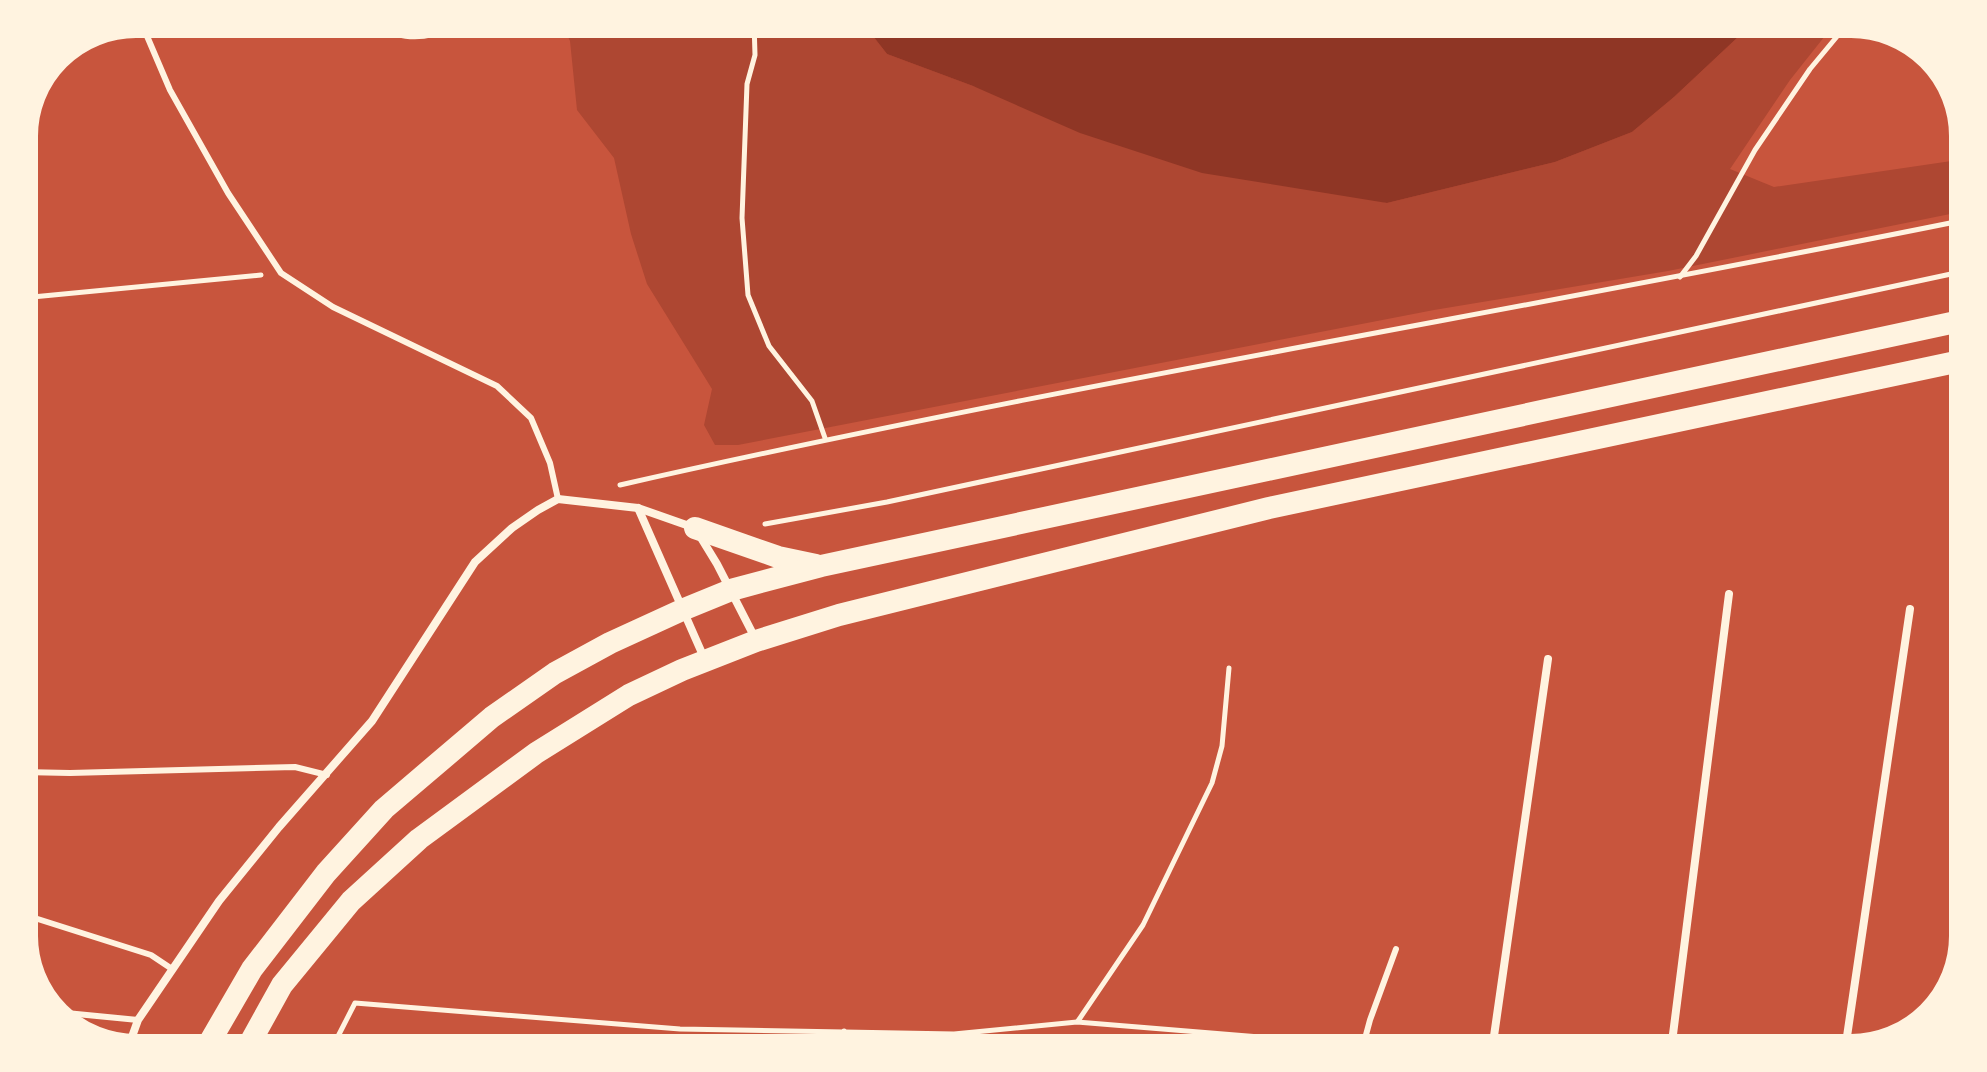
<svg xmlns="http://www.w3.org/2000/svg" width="1987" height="1072" font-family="'Crimson Pro',serif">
<rect width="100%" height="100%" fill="#c8553d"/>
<path fill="#ae4732" d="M561 22H862L887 54 973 86 1387 203 1555 162 1632 132 1674 97 1754 22H1836L1790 80 1730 169 1774 187 1965 159V211L1668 271 1434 310 738 445H715L704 425 712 389 647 284 631 234 614 158 577 110 570 41Z"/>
<path fill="#8f3625" d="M862 22H1754L1674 97 1632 132 1555 162 1387 203 1202 173 1080 133 973 86 887 54Z"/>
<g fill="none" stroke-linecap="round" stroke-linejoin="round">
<g stroke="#fff3e0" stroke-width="5">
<path d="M754 22 755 55 747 84 742 218 748 295 769 346 812 401 825 438"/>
<path d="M1680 277 1696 256 1755 150 1810 69 1849 22"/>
<path d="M22 298 261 275"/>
<path d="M620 485C1065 384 1517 311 1965 220"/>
<path d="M765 524 887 502 1965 271"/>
<path d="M1078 1021 1143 925 1212 783 1222 746 1229 668"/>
<path d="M331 1050 355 1003 680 1029 954 1034 1077 1022 1346 1044"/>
<path d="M842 1050 844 1031"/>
</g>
<g stroke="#fff3e0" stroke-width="6">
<path d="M141 22 170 90 228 193 281 273 333 307 497 386 531 418 550 463 558 499"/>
<path d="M362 22C392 35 419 44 450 27"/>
<path d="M22 772 70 773 295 767 327 775"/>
<path d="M22 914 151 955 172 969"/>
<path d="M56 1012 138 1020"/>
<path d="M1378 1050 1363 1046 1370 1020 1396 949"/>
</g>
<g stroke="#fff3e0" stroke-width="8">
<path d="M638 508 705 660"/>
<path d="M1494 1046 1572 1050"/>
<path d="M128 1048 138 1020 219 901 279 827 372 721 475 562 512 528 538 510 558 499 638 508 695 528 717 564 755 638"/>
<path d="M1492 1050 1548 659"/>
<path d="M1671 1050 1729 594"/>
<path d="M1845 1050 1910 609"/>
</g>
<g stroke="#fff3e0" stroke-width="22">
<path d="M695 528 778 557 816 565"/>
<path d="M205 1050 252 969 326 873 384 809 492 717 555 673 610 643 682 610 731 590 821 566 1965 320"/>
<path d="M246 1050 282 985 351 901 419 839 536 753 629 695 682 670 756 641 839 615 1269 508 1965 360"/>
</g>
</g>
<path d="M0 0H1987V1072H0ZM136 36H1851A100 100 0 0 1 1951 136V936A100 100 0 0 1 1851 1036H136A100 100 0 0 1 36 936V136A100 100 0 0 1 136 36Z" fill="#fff3e0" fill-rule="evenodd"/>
<path fill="none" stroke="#fff3e0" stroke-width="4" d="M136 36H1851A100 100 0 0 1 1951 136V936A100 100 0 0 1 1851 1036H136A100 100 0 0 1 36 936V136A100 100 0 0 1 136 36Z"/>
</svg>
